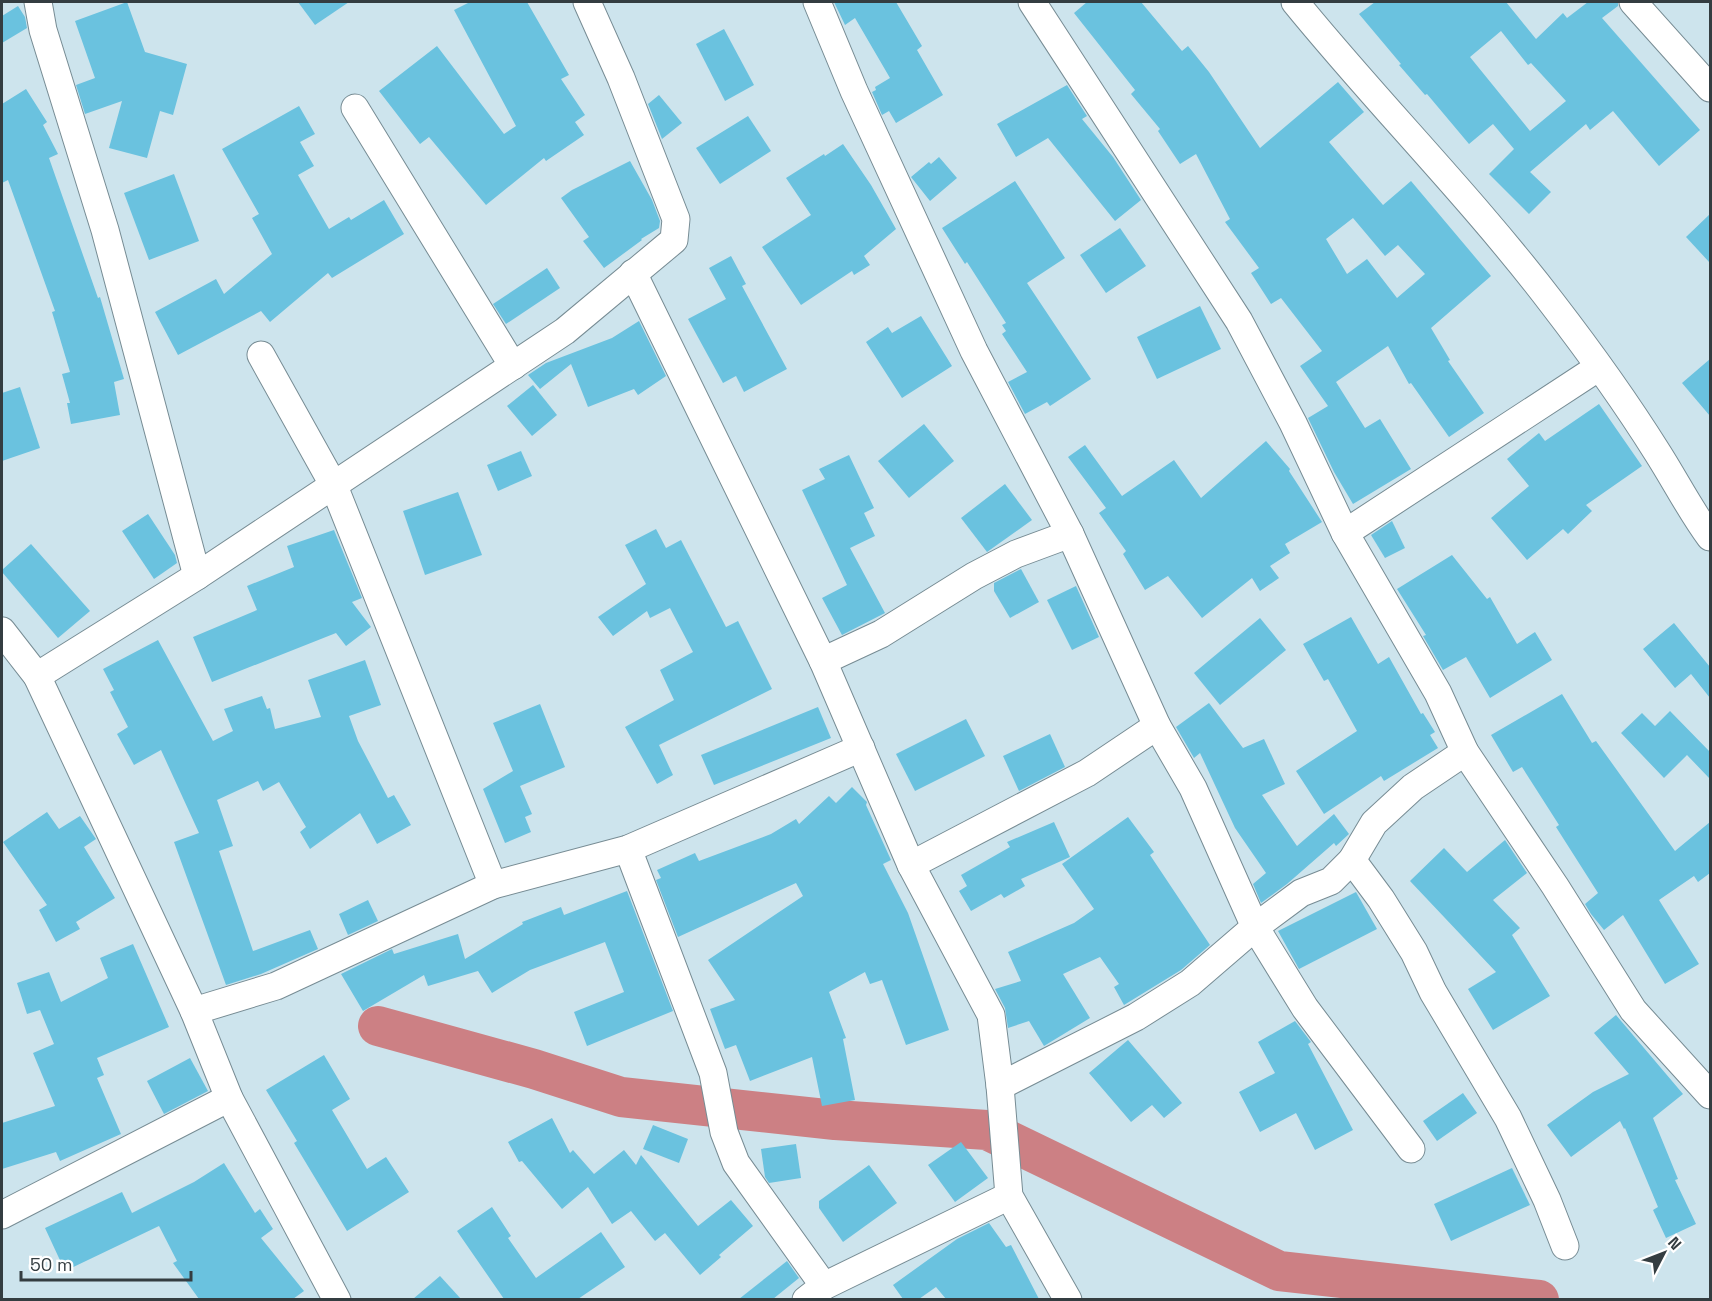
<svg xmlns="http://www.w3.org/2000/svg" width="1712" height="1301" font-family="'Space Grotesk',sans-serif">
<rect width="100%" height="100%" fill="#cde4ed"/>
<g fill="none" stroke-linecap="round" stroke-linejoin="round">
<path stroke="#cc8084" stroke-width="40" d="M378 1026 534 1069 621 1097 835 1120 987 1130 1279 1271 1539 1300"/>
</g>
<g fill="#6ac2df" fill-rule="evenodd">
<path d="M127 2 145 52 187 64 173 115 160 111 147 158 109 148 122 101 85 114 76 85 95 78 75 21Z"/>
<path d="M298 2H349L315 25Z"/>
<path d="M470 2H527L569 75 561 79 585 115 575 122 584 135 546 161 544 158 486 205 429 137 420 144 379 91 437 46 504 134 516 126 454 10Z"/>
<path d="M834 2H896L922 46 917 50 943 95 896 123 889 111 882 115 872 92 876 90 875 87 890 78 855 18 845 25Z"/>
<path d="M1087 2H1141L1182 51 1188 46 1209 72 1260 148 1338 82 1364 112 1329 142 1383 205 1411 181 1491 276 1431 328 1450 360 1448 361 1484 413 1449 437 1411 383 1409 384 1388 346 1336 382 1365 428 1380 419 1411 469 1353 504 1334 472 1308 418 1328 406 1300 366 1322 351 1281 298 1271 304 1251 273 1259 268 1225 222 1230 219 1196 154 1180 164 1158 131 1160 129 1131 94 1135 90 1074 13ZM1353 218 1385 256 1398 245 1425 274 1397 298 1367 259 1347 274 1326 239Z"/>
<path d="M1375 2H1506L1536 39 1563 13 1567 18 1588 2H1618V6L1602 18 1700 130 1659 166 1613 111 1590 130 1586 124 1530 172 1551 192 1529 214 1489 174 1514 149 1493 124 1469 144 1427 94 1425 95 1399 65 1401 64 1359 14ZM1501 31 1528 65 1531 63 1566 101 1530 131 1470 57Z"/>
<path d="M18 6 25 17 27 28 2 43V16Z"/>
<path d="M724 29 754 85 725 101 696 44Z"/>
<path d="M1067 85 1087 116 1082 119 1113 157 1141 200 1115 221 1048 138 1016 157 997 124Z"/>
<path d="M26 89 47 122 43 125 58 154 49 158 98 298 100 297 124 379 114 382 120 415 71 424 67 403H70L62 374 70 372 52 312 55 311 8 180 2 183V104Z"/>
<path d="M659 95 682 123 662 139 648 104Z"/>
<path d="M299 106 315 134 300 142 314 166 298 175 329 229 349 217 351 220 384 200 404 234 332 278 328 273 270 322 261 311 178 355 155 312 216 279 224 294 272 254 252 218 259 214 222 149Z"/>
<path d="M748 116 771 151 720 184 696 148Z"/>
<path d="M843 144 871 185 896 229 864 256 870 265 854 275 852 271 801 305 762 247 811 215 786 178 824 154 825 156Z"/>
<path d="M939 157 957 178 930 201 911 177 929 162 931 164Z"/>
<path d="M630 161 652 200 660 221 659 228 641 239 642 240 604 268 583 241 589 237 561 198 572 190Z"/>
<path d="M174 174 199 241 149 260 124 193Z"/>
<path d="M1015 181 1065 258 1027 283 1091 379 1050 406 1047 402 1025 414 1008 382 1027 372 1002 334 1006 331 1002 325 1006 323 967 262 965 264 942 228Z"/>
<path d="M1710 214V263L1686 237Z"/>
<path d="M1120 228 1146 266 1106 293 1080 255Z"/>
<path d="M731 256 746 284 742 286 787 369 744 392 736 376 723 383 688 319 726 299 709 268Z"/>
<path d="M547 268 560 288 506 324 493 304Z"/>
<path d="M1200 306 1221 349 1157 379 1137 337Z"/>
<path d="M921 316 952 366 902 398 866 342 888 327 892 333Z"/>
<path d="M639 321 666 376 638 395 634 389 588 407 571 364 540 389 528 375 546 363 612 338Z"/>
<path d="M1710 359V416L1682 383Z"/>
<path d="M533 385 557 415 532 436 507 406Z"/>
<path d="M20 387 40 448 2 461V393Z"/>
<path d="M1599 404 1642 466 1586 505 1592 511 1568 534 1563 529 1527 560 1491 518 1529 486 1507 459 1539 433 1545 441Z"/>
<path d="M924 424 954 461 909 498 878 461Z"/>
<path d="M1266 441 1290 469 1289 471 1322 522 1285 544 1290 553 1270 566 1279 578 1260 591 1252 578 1202 618 1168 576 1145 590 1123 554 1126 551 1099 513 1106 508 1068 457 1085 445 1122 496 1174 460 1201 498Z"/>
<path d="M521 451 532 476 498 491 487 465Z"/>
<path d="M849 455 874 508 864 513 875 536 850 548 885 613 842 635 822 598 847 585 802 490 825 479 819 469Z"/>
<path d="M1005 484 1032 520 987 552 961 518Z"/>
<path d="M458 492 482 555 425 575 403 511Z"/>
<path d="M148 514 175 555 177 563 154 579 122 531Z"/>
<path d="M1392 521 1405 548 1385 558 1371 535Z"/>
<path d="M656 529 666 548 681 540 726 627 738 621 772 689 659 745 673 775 657 784 625 727 674 700 660 670 693 652 670 608 650 618 647 611 613 636 598 617 646 584 625 545Z"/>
<path d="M334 530 362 598 352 602 371 627 346 646 336 633 212 682 193 637 257 610 247 586 294 567 287 546Z"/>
<path d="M31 544 90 611 58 638 2 572V570Z"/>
<path d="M1452 555 1487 599 1490 597 1517 644 1535 632 1552 660 1490 698 1466 657 1443 670 1423 636 1426 635 1397 589Z"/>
<path d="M1021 569 1039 602 1010 618 994 591V583Z"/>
<path d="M1076 586 1099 637 1072 650 1047 600Z"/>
<path d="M1351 617 1378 664 1389 657 1421 714 1423 713 1435 732 1430 735 1438 748 1384 781 1381 776 1324 814 1296 771 1357 731 1328 679 1324 681 1303 644Z"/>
<path d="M1260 618 1286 650 1220 705 1194 673Z"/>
<path d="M1674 623 1710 667V698L1691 674 1675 688 1643 649Z"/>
<path d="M158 640 213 741 233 731 224 709 262 696 267 709 270 708 275 729 321 717 308 680 365 660 381 705 349 716 358 741 388 798 394 795 411 825 377 844 360 813 310 849 300 832 306 827 279 782 263 791 258 781 217 800 233 846 219 851 253 951 310 930 318 949 261 974 226 985 174 842 199 833 161 750 134 765 117 734 128 727 110 692 114 690 103 669Z"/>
<path d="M1562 694 1592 743 1596 741 1675 851 1710 822V873L1698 882 1694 876 1659 900 1699 964 1665 984 1623 915 1604 930 1591 914 1585 904 1598 893 1556 827 1559 825 1522 767 1513 772 1491 735Z"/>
<path d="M1209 703 1243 748 1264 739 1285 784 1262 795 1297 846 1334 814 1349 834 1336 846 1334 843 1287 884 1261 903 1253 884 1266 873 1235 828 1200 753 1194 758 1176 727Z"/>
<path d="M540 704 565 767 520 786 532 814 525 817 531 832 505 843 483 789 513 771 493 723Z"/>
<path d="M818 707 831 738 714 785 701 755Z"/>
<path d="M1670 711 1710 752V779L1687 755 1664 778 1621 733 1642 713 1655 726Z"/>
<path d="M966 719 985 756 915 791 896 754Z"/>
<path d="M1050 734 1065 767 1019 791 1003 756Z"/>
<path d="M852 787 867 802 866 805 891 860 883 864 908 913 949 1030 906 1045 882 980 870 984 865 972 829 992 846 1038 843 1039 855 1100 822 1106 812 1057 750 1081 736 1045 725 1049 710 1009 735 1000 708 960 803 896 796 883 678 937 656 880 661 878 657 870 695 853 699 861 771 834 796 819 799 824 829 796 836 803Z"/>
<path d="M47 812 59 829 80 816 96 839 84 847 115 898 76 922 80 929 56 942 39 910 47 905 3 842Z"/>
<path d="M1128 817 1154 852 1150 855 1210 945 1181 970 1124 1005 1114 987 1119 984 1100 957 1063 974 1090 1018 1044 1046 1029 1021 1008 1028 1005 1008 995 989 1021 981 1008 952 1074 923 1094 909 1062 864Z"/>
<path d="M1054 822 1070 857 1021 879 1025 886 1004 898 1001 894 971 911 959 891 967 886 961 875 1010 847 1007 842Z"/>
<path d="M1505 840 1527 873 1493 900 1520 928 1512 935 1550 996 1493 1030 1468 989 1496 972 1410 881 1444 848 1467 872Z"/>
<path d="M627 891 673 1011 587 1046 574 1012 624 992 605 942 530 970 492 993 478 971 428 986 424 975 363 1011 341 974 392 949 394 954 458 934 465 959 523 924 522 922 561 907 564 915Z"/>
<path d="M1356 892 1377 929 1299 969 1278 931Z"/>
<path d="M368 900 378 921 348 935 339 914Z"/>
<path d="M133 944 169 1027 97 1058 104 1075 97 1078 121 1134 60 1161 56 1152 2 1169V1123L55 1106 33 1053 54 1044 40 1010 27 1014 17 983 49 972 61 1002 108 978 100 958Z"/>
<path d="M1616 1015 1683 1094 1653 1118 1678 1179 1675 1180 1696 1224 1666 1238 1653 1210 1658 1207 1625 1128 1624 1129 1620 1121 1571 1157 1547 1125 1593 1092 1629 1074 1594 1033Z"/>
<path d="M1295 1021 1311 1042 1308 1044 1353 1130 1315 1150 1296 1113 1260 1132 1239 1092 1275 1073 1258 1042Z"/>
<path d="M1128 1040 1182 1103 1164 1118 1152 1105 1131 1122 1089 1073Z"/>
<path d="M324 1055 350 1099 332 1110 367 1169 386 1157 409 1192 347 1231 294 1143 297 1141 266 1090Z"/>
<path d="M190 1058 208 1091 164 1114 147 1081Z"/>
<path d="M1463 1093 1477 1113 1437 1141 1423 1121Z"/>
<path d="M552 1118 570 1153 573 1150 594 1174 624 1150 636 1165 641 1155 698 1226 731 1200 753 1226 719 1255 721 1257 700 1275 665 1233 655 1241 631 1211 612 1224 588 1187 562 1209 522 1161 519 1162 508 1142Z"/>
<path d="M653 1125 688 1139 679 1163 643 1149Z"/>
<path d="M961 1142 988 1178 955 1202 928 1165Z"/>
<path d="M796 1144 801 1178 769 1183 765 1177 761 1149Z"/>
<path d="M224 1163 255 1213 260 1209 273 1229 261 1238 304 1291 293 1299H199L173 1263 177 1261 159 1226 65 1271 45 1228 122 1192 132 1213 194 1182Z"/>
<path d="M869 1165 897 1203 843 1242 819 1208V1201Z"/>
<path d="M1512 1168 1530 1205 1451 1241 1434 1204Z"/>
<path d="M492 1207 511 1236 508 1238 536 1278 601 1232 625 1267 578 1299H504L457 1231Z"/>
<path d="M989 1223 1006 1247 1011 1245 1039 1299H946L936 1287 919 1299H903L893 1285 957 1239Z"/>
<path d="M787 1261 799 1278 773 1299H739Z"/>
<path d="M440 1276 461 1299H413Z"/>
</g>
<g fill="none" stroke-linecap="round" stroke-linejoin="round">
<defs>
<g id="minor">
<path d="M38 2 43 30 105 230 197 576"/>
<path d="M817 2 854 91 974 351 1070 534 1157 726 1193 788 1255 927 1305 1008 1411 1149"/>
<path d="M1032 2 1239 321 1293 423 1345 533 1438 693 1465 752 1555 886 1633 1010 1710 1095"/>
<path d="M1295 2C1378 104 1472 198 1552 303 1589 351 1625 401 1657 452 1675 480 1690 510 1710 537"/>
<path d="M1633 2 1710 88"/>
<path d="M355 108 513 366"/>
<path d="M633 273 823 661 911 865 991 1015 1000 1086 1009 1196 1068 1300"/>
<path d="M261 355 334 486 493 885"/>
<path d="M1345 533 1599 367"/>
<path d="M2 631 37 676 194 1011 229 1098 337 1300"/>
<path d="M823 661 881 634 974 576 1016 554 1070 534"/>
<path d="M37 676 197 576 565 331 674 240 676 219 621 78 587 2"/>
<path d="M628 849 713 1073 724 1132 736 1163 824 1286"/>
<path d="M1352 860 1381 899 1414 952 1433 992 1508 1118 1547 1200 1565 1246"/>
<path d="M911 865 1087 773 1157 726"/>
<path d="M194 1011 276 986 493 885 628 849 861 748"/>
<path d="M1000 1086 1136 1017 1190 983 1255 927 1301 893 1331 881 1352 860 1374 823 1413 787 1465 752"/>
<path d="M2 1215 229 1098"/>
<path d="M806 1300 824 1286 1009 1196"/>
</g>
</defs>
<use href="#minor" stroke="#778c94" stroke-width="29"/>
<use href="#minor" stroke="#fff" stroke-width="27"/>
</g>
<rect width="1712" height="1301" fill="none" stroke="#343d41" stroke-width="6"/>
<g transform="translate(1664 1253) rotate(48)" stroke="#ffffff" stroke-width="4.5" paint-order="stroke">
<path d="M0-4.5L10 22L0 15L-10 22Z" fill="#343d41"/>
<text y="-9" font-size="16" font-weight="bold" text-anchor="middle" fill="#343d41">N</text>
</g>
<path d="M21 1271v9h170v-9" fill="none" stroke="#343d41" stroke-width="3"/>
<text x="30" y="1271" font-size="18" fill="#343d41" stroke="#ffffff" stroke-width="4.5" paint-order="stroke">50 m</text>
</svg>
